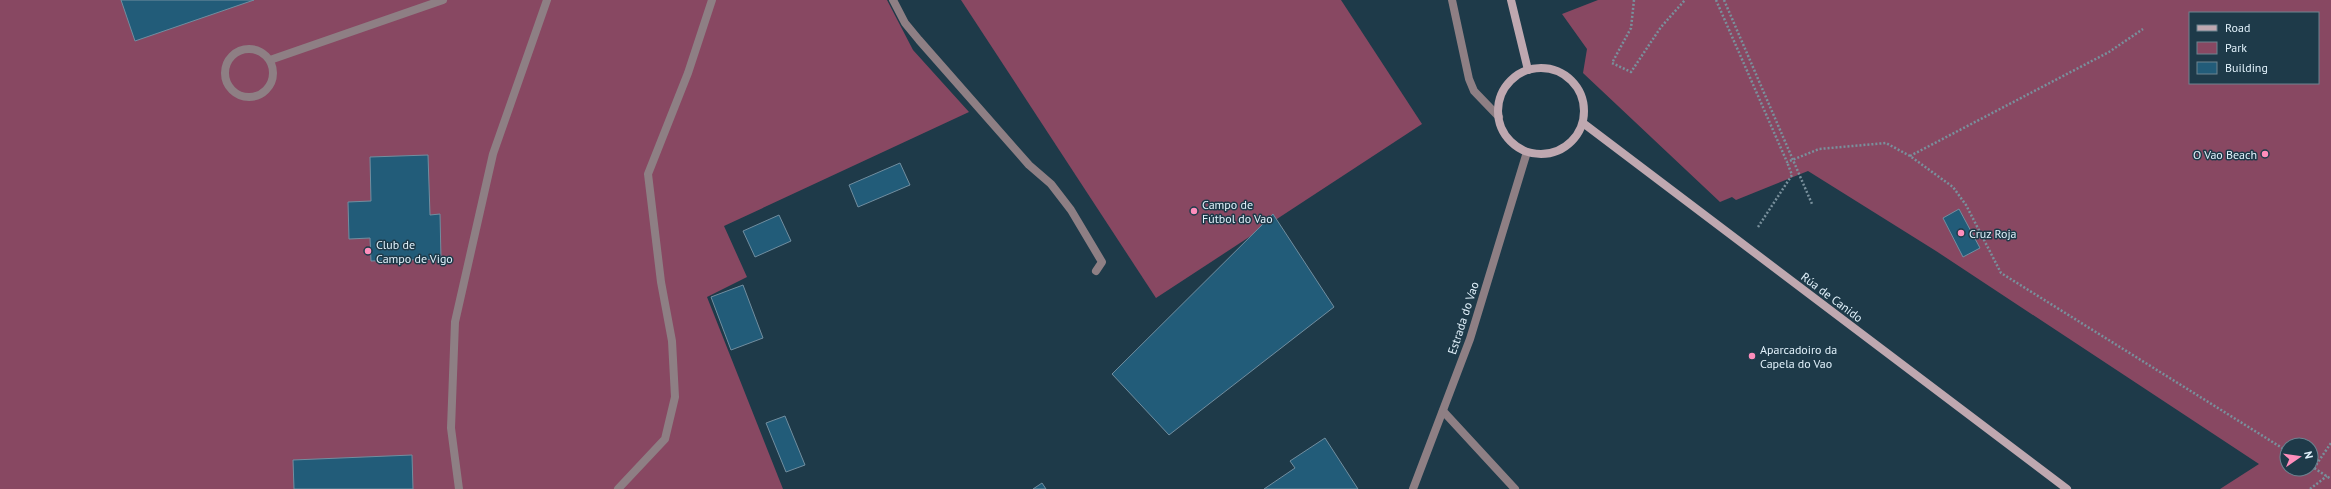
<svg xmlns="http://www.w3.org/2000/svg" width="2331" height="489" font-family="'PT Sans',sans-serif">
<rect width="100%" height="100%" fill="#1e3a49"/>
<g fill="#884862" fill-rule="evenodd">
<path d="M0 0H887L913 50 969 112 724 226 747 277 707 297 783 489H0Z"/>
<path d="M961 0H1341L1422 124 1156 298Z"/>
<path d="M1598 0H2331V489H2220L2259 464 1936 251 1808 171 1736 200 1732 197 1720 202 1583 73 1587 49 1562 14ZM2190 13H2318V83H2190ZM2287 445H2311V469H2287Z"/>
</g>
<g fill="#225c79" stroke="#718ea0">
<path d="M121 0H254L135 41Z"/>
<path d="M428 155 430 215 440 214 441 259 371 261 370 238 349 239 348 202 371 201 370 157Z"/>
<path d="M900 163 910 185 858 207 849 185Z"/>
<path d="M1959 209 1980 248 1963 257 1943 218Z"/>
<path d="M1273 214 1334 307 1169 435 1112 374Z"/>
<path d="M779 215 791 241 755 257 743 231Z"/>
<path d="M743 285 763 338 731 350 711 297Z"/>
<path d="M785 416 805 465 786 472 766 423Z"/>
<path d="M1325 438 1358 489H1264L1295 468 1290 461Z"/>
<path d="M412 455 413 489H294L293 460Z"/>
<path d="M1042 483 1046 489H1033Z"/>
</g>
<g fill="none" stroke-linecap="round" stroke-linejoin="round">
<g stroke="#79909c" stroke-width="2.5" stroke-dasharray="2 2" stroke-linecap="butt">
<path d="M1634 0 1631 28 1612 63 1631 72 1661 27 1685 0"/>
<path d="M1716 0 1787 162 1819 149 1886 143 1910 156 1953 187 1966 205 2001 273 2287 451"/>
<path d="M1724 0 1812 204"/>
<path d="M1910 156 2109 52 2143 29"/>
<path d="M1758 227 1792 175 1787 162"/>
<path d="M2311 466 2331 479"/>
<path d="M2314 468 2331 443"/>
<path d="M2310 489 2327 476"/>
</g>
<g stroke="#8e7f84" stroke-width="8">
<path d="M893 0 905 23 919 40 1029 165 1051 184 1071 210 1102 262 1096 271"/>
<path d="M1452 0 1469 79 1474 91 1499 117"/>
<circle cx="249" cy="73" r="24"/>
<path d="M270 60 443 0"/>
<path d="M459 489 451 428 455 322 493 154 547 0"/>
<path d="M618 489 665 439 675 397 672 341 661 282 648 174 688 73 712 0"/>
</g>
<path stroke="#8e7f84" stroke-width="8" d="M1443 411 1515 489"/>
<path stroke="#8e7f84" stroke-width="8" d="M1413 489 1470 339 1527 152"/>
<g stroke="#bfa8b0" stroke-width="8">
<path d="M1511 0 1528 70"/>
<circle cx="1541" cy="111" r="43"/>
<path d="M1583 123 2067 489"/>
</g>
</g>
<g fill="#fe8ebc" stroke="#1e3a49" stroke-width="1.5">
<circle cx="2265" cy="154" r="4"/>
<circle cx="1194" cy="211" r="4"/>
<circle cx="1961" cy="233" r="4"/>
<circle cx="368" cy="251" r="4"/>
<circle cx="1752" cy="356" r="4"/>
</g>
<g text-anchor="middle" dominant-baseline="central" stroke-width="3" stroke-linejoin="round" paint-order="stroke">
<g font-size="12" fill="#e1f1fb" stroke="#1e3a49" text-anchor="start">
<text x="2257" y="154" text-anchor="end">O Vao Beach</text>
<text x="1202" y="204">Campo de<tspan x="1202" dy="14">Fútbol do Vao</tspan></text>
<text x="1969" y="233">Cruz Roja</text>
<text x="376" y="244">Club de<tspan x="376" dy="14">Campo de Vigo</tspan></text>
<text x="1760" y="349">Aparcadoiro da<tspan x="1760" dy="14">Capela do Vao</tspan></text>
</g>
<g font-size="12" fill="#e1f1fb" stroke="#1e3a49">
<text transform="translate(1832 297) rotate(37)">Rúa de Canido</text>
<text transform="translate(1463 318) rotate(-72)">Estrada do Vao</text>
</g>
</g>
<rect x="2189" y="12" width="130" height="72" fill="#1e3a49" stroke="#6c8390"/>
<rect x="2197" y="25" width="20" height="6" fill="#bfa8b0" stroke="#6c8390"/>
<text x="2225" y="32" font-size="12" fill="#e1f1fb">Road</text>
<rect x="2197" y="42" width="20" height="12" fill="#884862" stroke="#6c8390"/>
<text x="2225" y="52" font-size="12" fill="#e1f1fb">Park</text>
<rect x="2197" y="62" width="20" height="12" fill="#225c79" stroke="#6c8390"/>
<text x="2225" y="72" font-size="12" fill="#e1f1fb">Building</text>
<g transform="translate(2299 457) rotate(77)"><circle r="19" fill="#1e3a49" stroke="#6c8390"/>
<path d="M0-3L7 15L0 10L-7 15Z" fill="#fe8ebc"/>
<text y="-6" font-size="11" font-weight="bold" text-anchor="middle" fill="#e1f1fb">N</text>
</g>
</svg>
